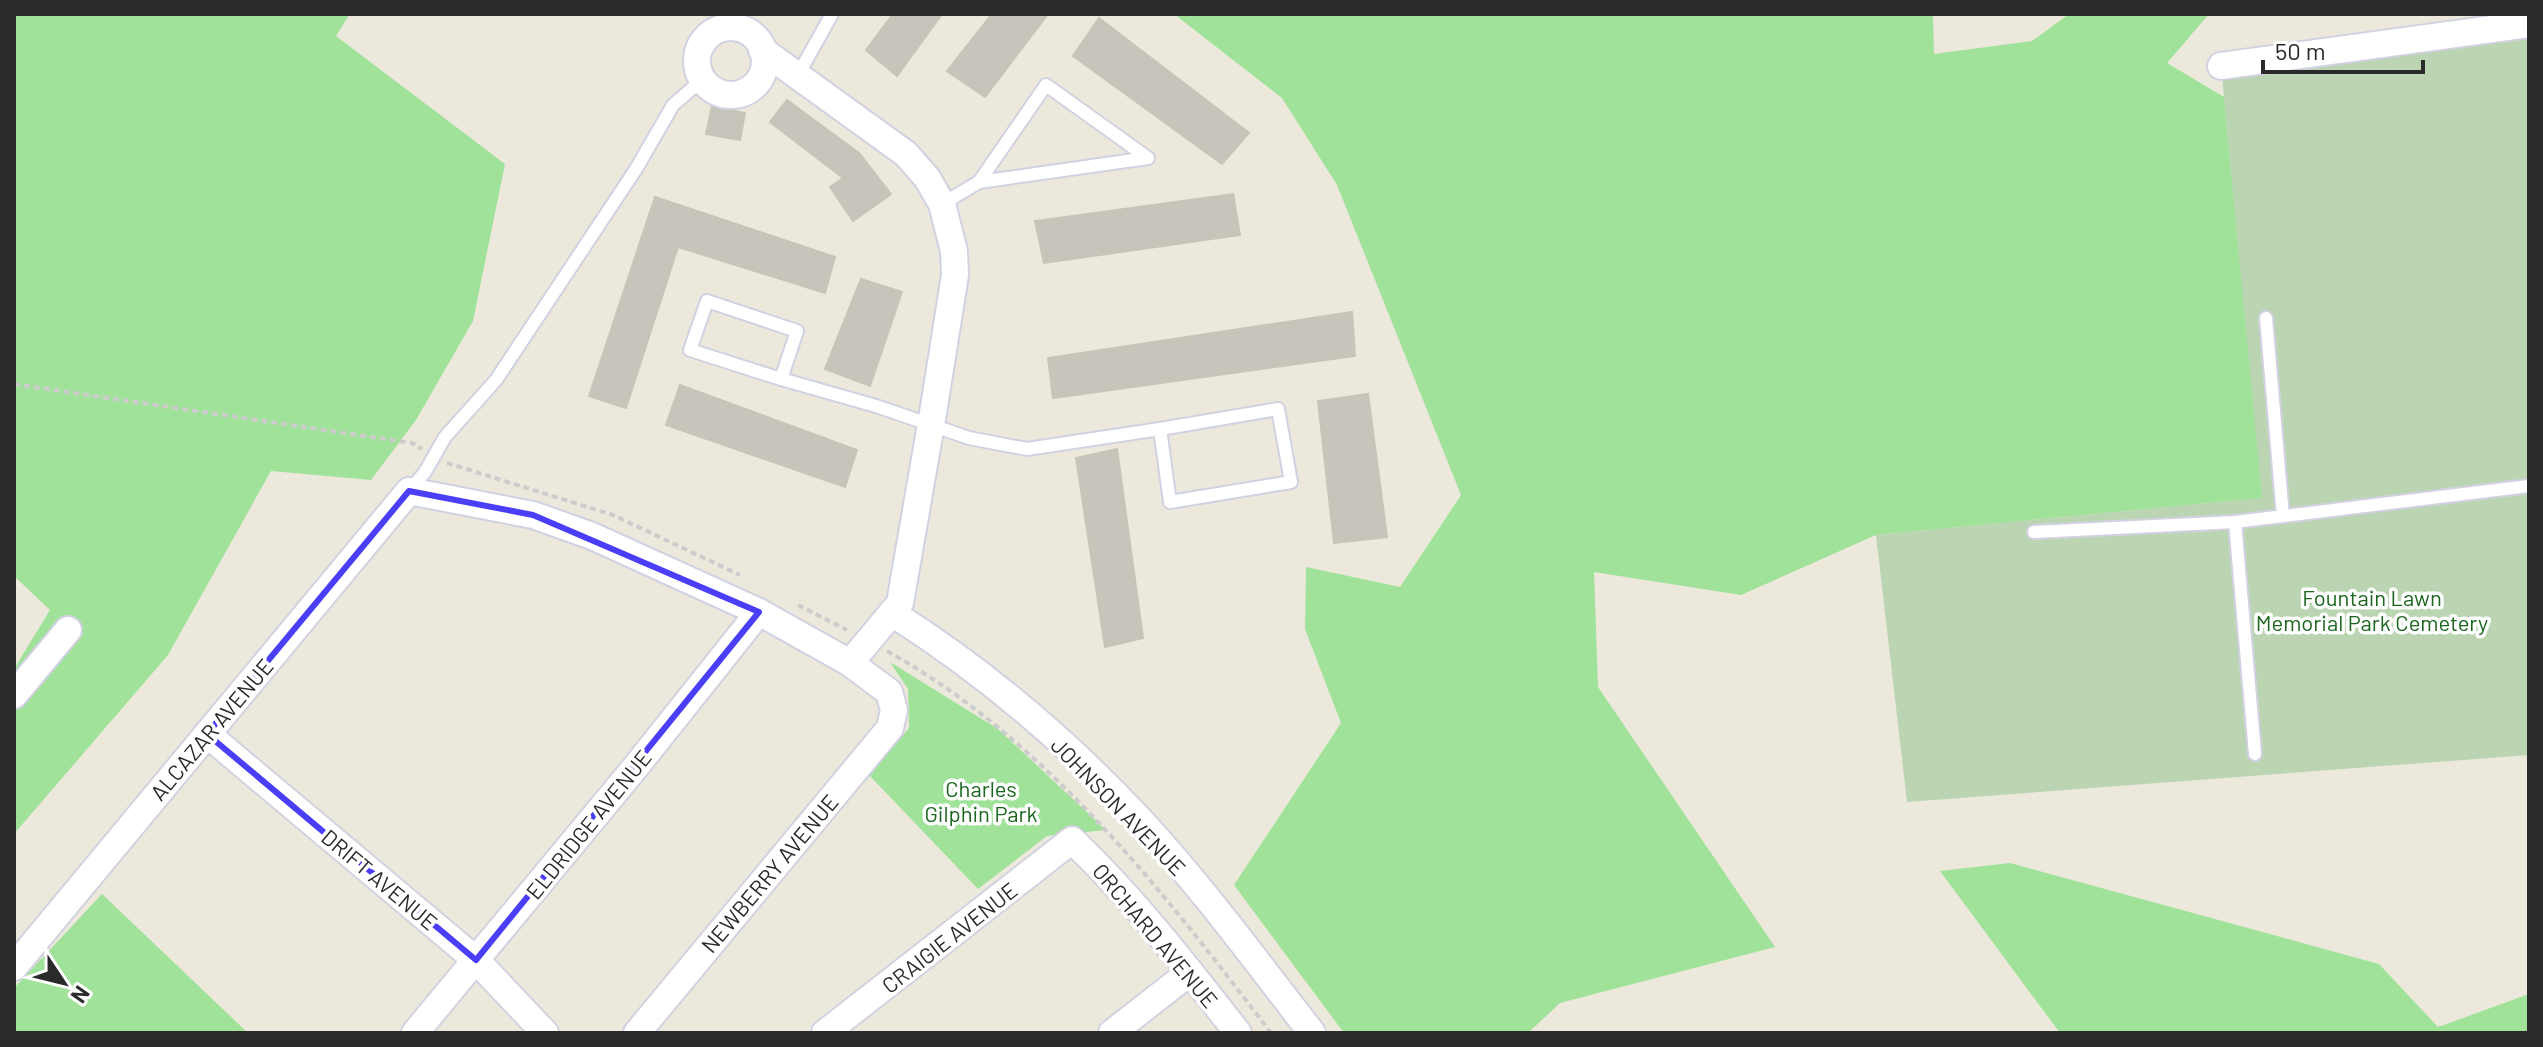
<svg xmlns="http://www.w3.org/2000/svg" width="2543" height="1047" font-family="Barlow,sans-serif">
<rect width="100%" height="100%" fill="#ece9dc"/>
<g fill="#a0e299">
<path d="M14 14H350L336 36 505 164 473 321 416 420 371 480 271 471 168 655 14 834V669L50 610 14 576Z"/>
<path d="M1174 14H1933L1934 54 2032 41 2069 14H2209L2167 63 2224 97 2263 498 1876 535 1741 595 1594 572 1598 687 1775 947 1560 1003 1528 1033H1344L1234 885 1341 723 1305 629 1306 567 1400 587 1461 495 1337 185 1282 98Z"/>
<path d="M890 662 998 729 1106 830 1047 836 978 889 869 775 909 728 908 689Z"/>
<path d="M2010 863 2379 964 2438 1027 2529 994V1033H2060L1940 871Z"/>
<path d="M102 894 248 1033H14V988Z"/>
</g>
<path fill="#bbd5b3" d="M2529 24V755L1907 802 1876 535 2262 498 2221 66Z"/>
<g fill="#c7c5bb" stroke="#c7c5b6" stroke-width="2">
<path d="M893 14H942L897 76 866 50Z"/>
<path d="M992 14H1048L985 97 947 71Z"/>
<path d="M1099 18 1249 133 1222 164 1073 56Z"/>
<path d="M787 100 859 153 891 194 853 221 830 187 843 178 770 122Z"/>
<path d="M712 106 745 113 740 140 706 134Z"/>
<path d="M1233 194 1240 235 1044 263 1035 221Z"/>
<path d="M655 197 835 257 825 293 678 247 626 408 589 396Z"/>
<path d="M861 279 902 292 870 386 825 369Z"/>
<path d="M1352 312 1355 356 1053 398 1048 358Z"/>
<path d="M680 385 857 450 845 487 666 425Z"/>
<path d="M1368 394 1387 537 1334 543 1318 401Z"/>
<path d="M1117 449 1143 638 1105 647 1076 458Z"/>
</g>
<g fill="none" stroke-linecap="round" stroke-linejoin="round">
<defs>
<g id="service">
<path d="M799 73 832 14"/>
<path d="M979 182 1046 85 1148 158"/>
<path d="M942 204 979 182 1148 158"/>
<path d="M707 301 797 331 781 379 690 350Z"/>
<path d="M2266 318 2283 516"/>
<path d="M781 379 876 406 969 438 1027 449 1160 429 1170 502 1291 482 1278 409 1160 429"/>
<path d="M409 491 425 472 445 437 496 380 636 169 673 105 703 79"/>
<path d="M2235 522 2255 754"/>
<path d="M2034 532 2235 522 2529 486"/>
</g>
<g id="minor">
<circle cx="731" cy="61" r="34"/>
<path d="M762 50 906 154 927 178 942 204 954 251 955 275 934 407 900 603 850 663"/>
<path d="M2221 66 2529 24"/>
<path d="M892 613C982 670 1067 742 1140 820 1202 887 1256 961 1312 1033"/>
<path d="M14 695 68 630"/>
<path d="M207 734 476 960 545 1033"/>
<path d="M14 967 409 491 533 515 592 536 759 612 850 663 889 692 894 710 890 728 637 1033"/>
<path d="M415 1033 634 769 759 612"/>
<path d="M825 1033 1072 840C1134 899 1185 965 1238 1033"/>
<path d="M1112 1033 1190 972"/>
</g>
</defs>
<use href="#service" stroke="#d2d1e2" stroke-width="16"/>
<use href="#minor" stroke="#d2d1e2" stroke-width="30"/>
<g stroke="#ccc" stroke-width="4" stroke-dasharray="6 4" stroke-linecap="butt">
<path d="M14 384 412 443 422 449"/>
<path d="M447 463 613 515 740 575"/>
<path d="M798 605 847 630"/>
<path d="M887 651C1045 739 1163 891 1271 1033"/>
</g>
<use href="#service" stroke="#fff" stroke-width="12"/>
<use href="#minor" stroke="#fff" stroke-width="26"/>
</g>
<path fill="none" stroke="#4a3ef7" stroke-width="6" stroke-linejoin="round" d="M409 491 533 515 759 612 476 960 207 734Z"/>
<g text-anchor="middle" dominant-baseline="central" stroke-width="7" stroke-linejoin="round" paint-order="stroke">
<g font-size="22" fill="#1b661e" stroke="#fff">
<text x="2372" y="597">Fountain Lawn<tspan x="2372" dy="25">Memorial Park Cemetery</tspan></text>
<text x="981" y="788">Charles<tspan x="981" dy="25">Gilphin Park</tspan></text>
</g>
<g font-size="22" fill="#2a2a2a" stroke="#fff">
<text transform="translate(211 729) rotate(-50)">ALCAZAR AVENUE</text>
<text transform="translate(1119 806) rotate(46)">JOHNSON AVENUE</text>
<text transform="translate(588 824) rotate(-51)">ELDRIDGE AVENUE</text>
<text transform="translate(769 873) rotate(-50)">NEWBERRY AVENUE</text>
<text transform="translate(380 879) rotate(40)">DRIFT AVENUE</text>
<text transform="translate(1156 935) rotate(50)">ORCHARD AVENUE</text>
<text transform="translate(949 937) rotate(-38)">CRAIGIE AVENUE</text>
</g>
</g>
<rect width="2543" height="1047" fill="none" stroke="#2a2a2a" stroke-width="32"/>
<g transform="translate(64 983) rotate(125)" stroke="#ffffff" stroke-width="6" paint-order="stroke">
<path d="M0-6L14 30L0 20L-14 30Z" fill="#2a2a2a"/>
<text y="-12" font-size="22" font-weight="bold" text-anchor="middle" fill="#2a2a2a">N</text>
</g>
<path d="M2263 60v12h160v-12" fill="none" stroke="#2a2a2a" stroke-width="4"/>
<text x="2275" y="60" font-size="24" fill="#2a2a2a" stroke="#ffffff" stroke-width="6" paint-order="stroke">50 m</text>
</svg>
